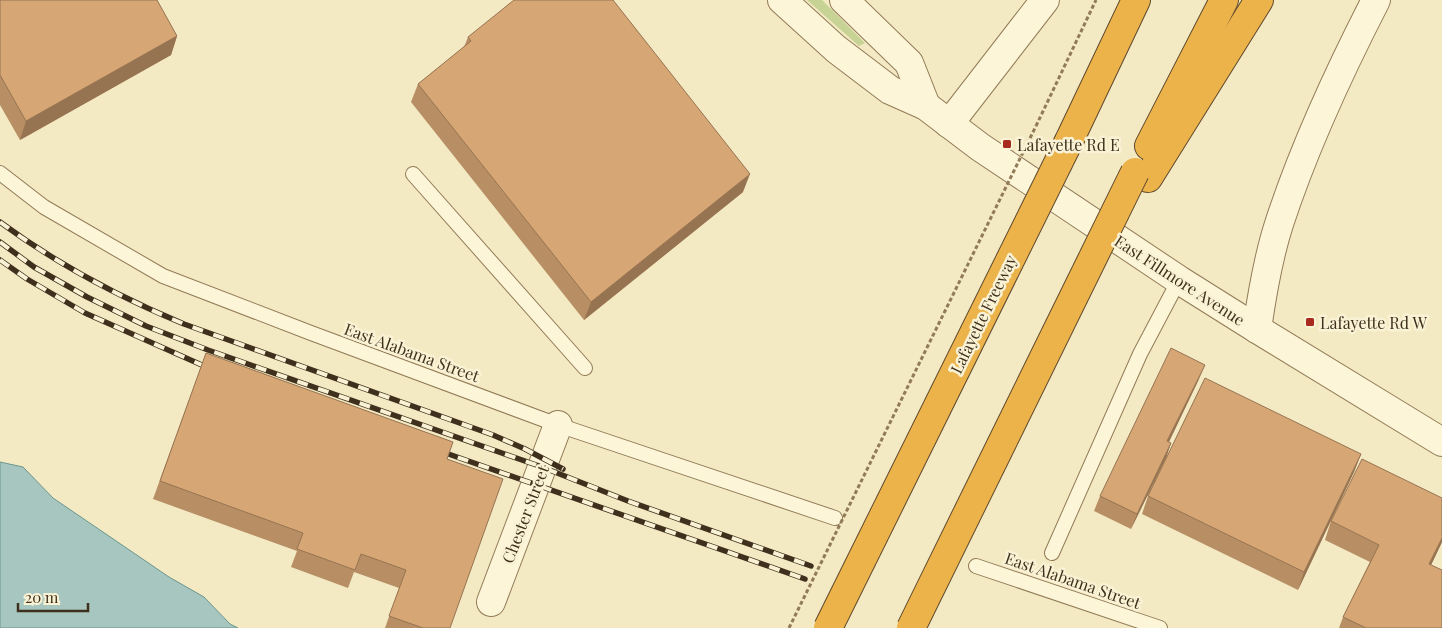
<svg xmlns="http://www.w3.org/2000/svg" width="1442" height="628" font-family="'Playfair Display',serif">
<rect width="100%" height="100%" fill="#f3e9c3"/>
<path fill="#c7d395" d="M807 0H822L865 43 859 46Z"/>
<path fill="#a6c6bf" stroke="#6b968f" d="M0 462 23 467 53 498 169 577 204 597 230 624 238 628H0Z"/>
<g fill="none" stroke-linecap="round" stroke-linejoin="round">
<defs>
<g id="service">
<path d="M0 173 44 207 163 276 311 333 558 425 835 518"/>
<path d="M413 174 585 368"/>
<path d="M1052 553 1140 354 1179 280"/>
<path d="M976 566 1160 628"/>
</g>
<path id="minor" d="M491 602 558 425"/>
<g id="tertiary">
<path d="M782 0 836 49 890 90 926 106 980 147 1179 280 1257 329 1442 442"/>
<path d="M844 0 909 63 926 106"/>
<path d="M949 124 1045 0"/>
<path d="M1257 329C1262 294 1268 258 1279 224 1304 147 1339 72 1376 0"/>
</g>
<g id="motorway">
<path d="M1069 141 1136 0"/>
<path d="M1149 146 1224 0"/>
<path d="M1148 178 1259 0"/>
</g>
</defs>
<use href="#service" stroke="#917b57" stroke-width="16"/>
<use href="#minor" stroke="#917b57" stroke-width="30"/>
<use href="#tertiary" stroke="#917b57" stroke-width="30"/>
<use href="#motorway" stroke="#5e482c" stroke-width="30"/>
<path stroke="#917b57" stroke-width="3" stroke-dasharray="4 2.5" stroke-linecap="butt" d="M1036 126 1096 0"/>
<use href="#service" stroke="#fdf5d8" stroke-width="14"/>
<use href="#minor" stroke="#fdf5d8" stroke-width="28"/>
<use href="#tertiary" stroke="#fdf5d8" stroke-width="28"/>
<use href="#motorway" stroke="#ecb34b" stroke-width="28"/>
<defs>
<g id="rail">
<path d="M0 222C57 264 119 297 184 324L493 435 525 449 563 469"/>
<path d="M0 242 34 267 87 297 146 326 208 350 542 467 628 501 811 566"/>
<path d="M0 260 27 279 85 313 213 370"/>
<path d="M437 450 805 579"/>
</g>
</defs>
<use href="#rail" stroke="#3f301d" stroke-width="5.5"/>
<use href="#rail" stroke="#faf2d4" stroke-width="4" stroke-dasharray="11" stroke-linecap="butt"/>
<defs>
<g id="motorway-bridge">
<path d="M828 628 1069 141"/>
<path d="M911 628 1135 172"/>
</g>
</defs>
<use href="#motorway-bridge" stroke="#5e482c" stroke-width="30" stroke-linecap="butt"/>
<path stroke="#917b57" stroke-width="3" stroke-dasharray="4 2.5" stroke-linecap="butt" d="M789 628 1036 126"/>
<use href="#motorway-bridge" stroke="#ecb34b" stroke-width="28"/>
</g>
<g fill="#b88f65">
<path d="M0 0 177 36 171 55 20 140 0 105Z"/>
<path d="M468 37 743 192 584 320 411 102 418 84 464 47Z"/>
<path d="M206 353 447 459 450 628H385L399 588 354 572 348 588 291 567 297 551 153 499Z"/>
<path d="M1199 379 1169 442 1171 443 1166 458 1131 529 1094 511 1100 496Z"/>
<path d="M1361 454 1354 472 1298 590 1142 514 1148 496Z"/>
<path d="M1442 498V542L1431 565 1442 628H1339L1343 617 1370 562 1325 540 1331 521Z"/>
</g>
<g fill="#967452">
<path d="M177 36 171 55 20 140 26 121Z"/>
<path d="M750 174 743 192 584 320 591 302Z"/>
<path d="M1205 365 1199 379 1162 456 1167 441Z"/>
<path d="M1171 443 1166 458 1131 529 1137 514Z"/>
<path d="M1361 454 1354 472 1298 590 1304 572Z"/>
<path d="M1442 538V542L1423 582 1429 564Z"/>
</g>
<g fill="#d6a675" stroke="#967452">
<path d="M0 0H157L177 36 26 121 0 75Z"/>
<path d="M514 0H613L750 174 591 302 418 84 471 41 468 37Z"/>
<path d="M1171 348 1205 365 1167 441 1171 443 1137 514 1100 496Z"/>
<path d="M206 353 453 442 447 459 503 479 450 628H423L389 616 406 570 361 554 355 570 297 549 303 533 160 481Z"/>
<path d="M1205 378 1361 454 1304 572 1148 496Z"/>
<path d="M1362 459 1442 498V538L1429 564 1442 570V628H1366L1343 617 1379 545 1331 521Z"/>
</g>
<g fill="#a82a1f" stroke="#faf2d4" stroke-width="2">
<rect x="1002" y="139" width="10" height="10" rx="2.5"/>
<rect x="1305" y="317" width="10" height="10" rx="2.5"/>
</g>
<g text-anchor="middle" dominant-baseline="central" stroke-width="5" stroke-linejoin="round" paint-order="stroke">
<g font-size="16" fill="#3f301d" stroke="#faf2d4" text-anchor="start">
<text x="1017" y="144">Lafayette Rd E</text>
<text x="1320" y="322">Lafayette Rd W</text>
</g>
<g font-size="16" fill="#3f301d" stroke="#faf2d4">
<text transform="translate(1180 280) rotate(33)">East Fillmore Avenue</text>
<text transform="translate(983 314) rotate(-64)">Lafayette Freeway</text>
<text transform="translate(412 352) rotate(20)">East Alabama Street</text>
<text transform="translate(525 514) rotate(-69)">Chester Street</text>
<text transform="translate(1073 580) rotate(19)">East Alabama Street</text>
</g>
</g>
<path d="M18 603v8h70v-8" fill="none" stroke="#3f301d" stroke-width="2.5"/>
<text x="25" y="603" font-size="15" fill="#3f301d" stroke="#faf2d4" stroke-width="4" paint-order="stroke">20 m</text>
</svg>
